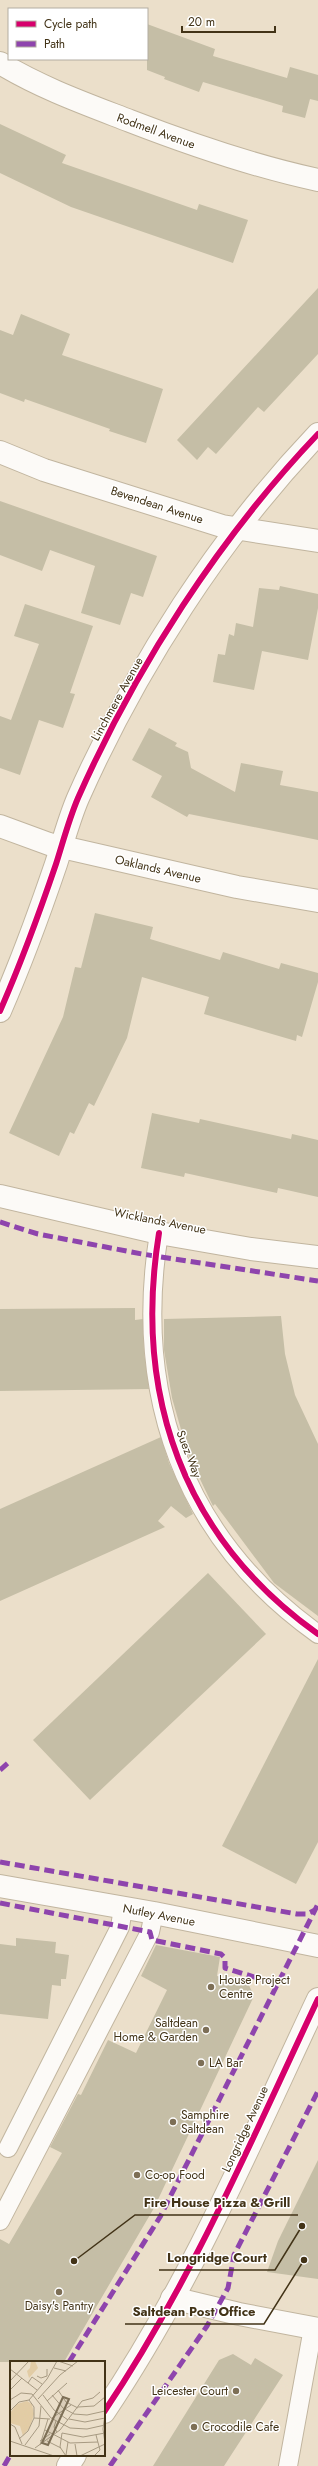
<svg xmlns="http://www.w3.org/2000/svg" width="318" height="2466" font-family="Jost,sans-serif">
<rect width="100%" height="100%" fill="#ebdfca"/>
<g fill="#c5bea6">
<path d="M147 24 215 49 213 56 287 78 290 67 318 75V101L310 99 305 118 282 112 283 106 203 82 199 92 164 79 165 77 147 70Z"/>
<path d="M0 124 66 155 62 163 197 210 199 204 248 220 233 263 71 207 0 173Z"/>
<path d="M318 288V354L264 412 258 407 216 454 208 447 197 460 177 440Z"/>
<path d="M21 314 70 334 62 355 163 389 146 443 109 431 110 429 25 399 24 402 0 393V330L13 335Z"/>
<path d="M0 501 157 556 143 597 131 593 120 625 81 613 95 566 50 550 42 571 0 555Z"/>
<path d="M280 586 318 594V608L308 660 262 651 254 690 213 682 218 654 225 655 229 634 234 636 236 623 253 627 259 588 279 590Z"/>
<path d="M25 604 93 626 70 693 75 694 63 728 39 720 20 775 0 768V716L11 720 39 644 14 636Z"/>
<path d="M149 728 177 743 175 746 188 752 191 768 235 792 241 763 283 771 280 785 318 792V840L189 814 187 817 151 797 162 776 132 760Z"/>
<path d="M95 913 153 927 150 939 220 960 223 952 279 969 281 963 318 973V982L302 1037 297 1035 296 1041 204 1014 209 997 142 977 127 1038 94 1106 89 1103 74 1134 70 1132 59 1156 9 1133 63 1017 75 967 81 968Z"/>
<path d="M152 1113 199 1123 200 1119 291 1139 292 1134 318 1140V1197L278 1188 277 1193 185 1173 184 1177 141 1168Z"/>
<path d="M135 1308V1320L143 1319 144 1352 149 1389 0 1391V1309Z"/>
<path d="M281 1316 285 1354 295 1395 318 1444V1616L274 1583 215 1504 213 1506 211 1502 188 1454 172 1398 164 1350V1319Z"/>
<path d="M161 1437 169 1463 193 1514 186 1518 171 1506 158 1521 165 1527 0 1601V1509Z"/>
<path d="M208 1573 266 1634 90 1800 33 1740Z"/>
<path d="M318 1659V1842L296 1884 222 1846Z"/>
<path d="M16 1938 56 1942 55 1953 69 1955 66 1979H61V1986L52 1985 48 2019 0 2014V1944L16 1946Z"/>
<path d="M156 1945 220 1957 217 1976 247 1981 254 1996 154 2208 64 2362H0V2239L9 2244 62 2153 50 2147 78 2094 81 2095 108 2040 136 2053 167 1990 141 1976Z"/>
<path d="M318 2160V2279L267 2272 278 2241Z"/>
<path d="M233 2354 251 2365 255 2358 283 2375 224 2466H153L219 2360Z"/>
</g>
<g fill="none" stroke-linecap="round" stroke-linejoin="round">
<defs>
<g id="lane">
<path d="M159 1233C133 1395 183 1538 318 1634"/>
<path d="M8 2148 120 1927 123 1908"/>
<path d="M0 2221 150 1932 154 1913"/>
<path d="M288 2466 313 2328"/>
</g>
<g id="street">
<path d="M0 63C41 88 86 104 130 121 192 145 253 166 318 180"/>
<path d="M0 452 44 470 222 526 318 541"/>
<path d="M0 826 49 844 237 887 318 901"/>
<path d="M0 1011C21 963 39 914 56 864 63 842 69 819 78 798 136 667 219 538 318 434"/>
<path d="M0 1196 159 1233 251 1249 318 1257"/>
<path d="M0 1886 154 1913 318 1946"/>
<path d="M172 2298 239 2314 318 2329"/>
<path d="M104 2412C191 2283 252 2139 318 1999"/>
<path d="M68 2466 75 2455"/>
</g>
</defs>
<use href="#lane" stroke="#c1b59f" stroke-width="20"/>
<use href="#street" stroke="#c1b59f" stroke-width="24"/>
<use href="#lane" stroke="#fcfaf7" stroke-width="18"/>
<use href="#street" stroke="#fcfaf7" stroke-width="22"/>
<g stroke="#8e44ad" stroke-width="5" stroke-dasharray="10 5" stroke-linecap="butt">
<path d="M0 1222 38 1234 142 1254 318 1281"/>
<path d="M0 1770 8 1763"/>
<path d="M0 1862 297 1914H307L315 1910"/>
<path d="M0 1903 150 1932 152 1940 221 1954 225 1958V1968L277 1984"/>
<path d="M69 2362 160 2217 318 1904"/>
<path d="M4 2466 11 2454"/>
<path d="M110 2466 207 2326 228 2288 234 2255 318 2091"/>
</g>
<defs>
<g id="cycleway">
<path d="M0 1011C21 963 39 914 56 864 63 842 69 819 78 798 136 667 219 538 318 434"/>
<path d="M159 1233C133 1395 183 1538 318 1634"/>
<path d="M104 2412C191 2283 252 2139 318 1999"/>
</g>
</defs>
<use href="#cycleway" stroke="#fff" stroke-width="8"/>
<use href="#cycleway" stroke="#d6006c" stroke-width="6"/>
</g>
<g fill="#7d6f56" stroke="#fff" stroke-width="1.5">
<circle cx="211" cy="1987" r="4"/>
<circle cx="206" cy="2030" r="4"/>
<circle cx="201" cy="2063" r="4"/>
<circle cx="173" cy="2122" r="4"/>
<circle cx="137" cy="2175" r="4"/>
<circle cx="59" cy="2292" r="4"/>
<circle cx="236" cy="2391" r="4"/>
<circle cx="194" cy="2427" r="4"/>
</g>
<g text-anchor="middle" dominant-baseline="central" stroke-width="3" stroke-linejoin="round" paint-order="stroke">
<g font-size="12" fill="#423317" stroke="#fff">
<text transform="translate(156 131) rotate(20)">Rodmell Avenue</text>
<text transform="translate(157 505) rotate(18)">Bevendean Avenue</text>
<text transform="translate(117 699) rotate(-61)">Linchmere Avenue</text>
<text transform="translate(158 869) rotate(13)">Oaklands Avenue</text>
<text transform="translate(160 1221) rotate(11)">Wicklands Avenue</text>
<text transform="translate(189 1454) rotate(69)">Suez Way</text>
<text transform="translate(159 1915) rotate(11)">Nutley Avenue</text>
<text transform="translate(245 2129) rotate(-65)">Longridge Avenue</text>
</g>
<g font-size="12" fill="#423317" stroke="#fff" text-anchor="start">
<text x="219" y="1980">House Project<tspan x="219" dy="14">Centre</tspan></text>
<text x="198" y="2023" text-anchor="end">Saltdean<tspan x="198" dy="14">Home &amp; Garden</tspan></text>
<text x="209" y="2063">LA Bar</text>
<text x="181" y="2115">Samphire<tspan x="181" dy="14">Saltdean</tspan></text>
<text x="145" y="2175">Co-op Food</text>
<text x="59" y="2306" text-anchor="middle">Daisy's Pantry</text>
<text x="228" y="2391" text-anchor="end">Leicester Court</text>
<text x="202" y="2427">Crocodile Cafe</text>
</g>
</g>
<g transform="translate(10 2361)">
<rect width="95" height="95" fill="#ebdfca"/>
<path d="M21 0H25L28 7 19 17 17 10 20 7ZM17 40 22 43 24 53 20 66 13 75 10 65 0 62V52L7 43Z" fill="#e2cca5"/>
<path fill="none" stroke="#a79a82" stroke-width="1" d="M48 0 63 5M44 7 56 10M0 8 27 29M27 15 31 17 37 15V8M0 20 19 0M18 22 22 16 32 23M0 29 12 17M48 29 56 41 68 47M33 34 44 49 58 59M42 34 53 47 64 53 77 54 95 50M28 38 50 14 68 0M0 39 11 32 22 33 41 57 60 67 77 68 95 64M19 39 37 18 47 0M37 40 57 22M68 46 84 45 95 36M0 50 9 41 19 39M95 53 93 68 95 82M24 57 40 58M42 57 61 44M59 58 75 61 95 57M46 60 44 66 47 71M0 63 5 66 12 83M35 69 60 82 88 81M52 72 73 76 95 72M52 72 50 86 56 95M9 78 18 70 24 57V46L19 39M0 80 44 95M30 80 40 73M37 80 51 87M65 83 67 95M15 84 29 65 31 45M30 84 38 58M25 87 50 69 72 40 83 37 90 31M56 94 58 81M70 95 95 83M84 95 90 89 86 74"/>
<path fill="#7d6f56" fill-opacity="0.15" stroke="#7d6f56" stroke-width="2" d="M53 36 59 38 38 84 32 82Z"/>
<rect width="95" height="95" fill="none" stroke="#423317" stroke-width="2"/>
</g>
<path fill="none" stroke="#423317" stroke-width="1.5" d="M74 2261L135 2215H298M302 2226L275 2270H159M304 2260L264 2324H125"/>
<g fill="#423317" stroke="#fff" stroke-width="1.5">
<circle cx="74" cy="2261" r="4"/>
<circle cx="302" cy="2226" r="4"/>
<circle cx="304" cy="2260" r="4"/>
</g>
<g font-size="13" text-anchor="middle" font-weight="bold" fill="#423317" stroke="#fff" stroke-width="3" stroke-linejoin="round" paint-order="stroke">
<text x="217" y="2207">Fire House Pizza &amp; Grill</text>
<text x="217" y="2262">Longridge Court</text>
<text x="194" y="2316">Saltdean Post Office</text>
</g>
<rect x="8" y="8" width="140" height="52" fill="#ffffff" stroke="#b3ada2"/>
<rect x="16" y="21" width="20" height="6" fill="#d6006c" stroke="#b3ada2"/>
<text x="44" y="28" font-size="12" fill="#423317">Cycle path</text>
<rect x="16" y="41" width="20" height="6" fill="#8e44ad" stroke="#b3ada2"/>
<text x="44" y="48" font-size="12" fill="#423317">Path</text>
<path d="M182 26v6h93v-6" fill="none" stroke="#423317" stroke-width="2"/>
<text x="188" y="26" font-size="12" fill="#423317" stroke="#ffffff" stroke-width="3" paint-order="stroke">20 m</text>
</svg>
